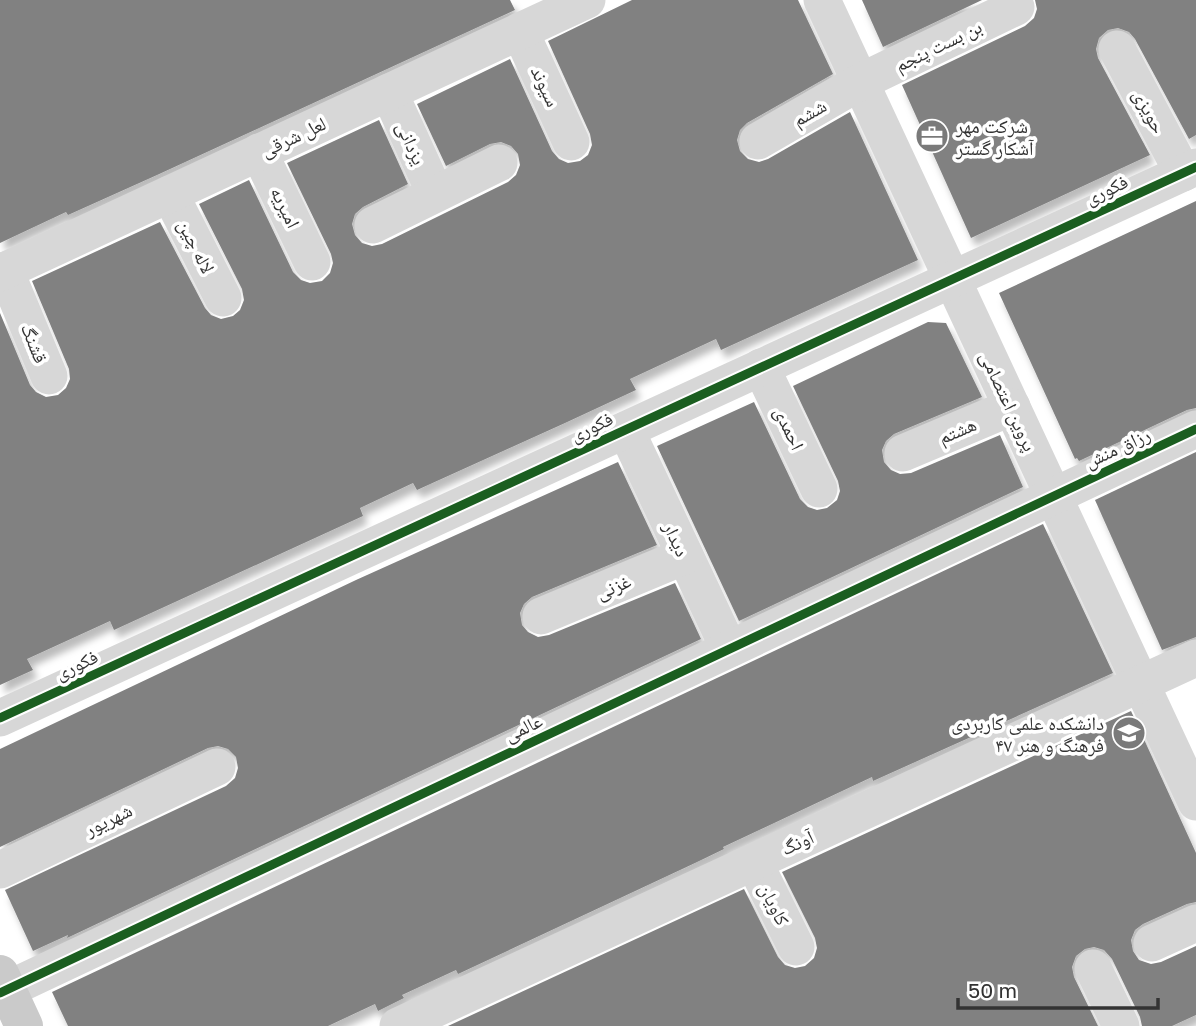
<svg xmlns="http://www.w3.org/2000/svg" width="1196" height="1026" font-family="'Golos Text','Noto Naskh Arabic',sans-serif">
<defs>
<filter id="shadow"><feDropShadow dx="4.5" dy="8" stdDeviation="3.5" flood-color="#0004"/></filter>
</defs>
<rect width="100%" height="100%" fill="#fff"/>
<g fill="#818181" filter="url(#shadow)">
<path d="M0 0H510L515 10 157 175 68 215 66 212 0 243Z"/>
<path d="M632 0H798L833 74 747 123 740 130 737 140 740 151 748 159 759 162 768 159 850 112 918 260 721 350 716 339 630 379 636 390 565 423 417 490 413 483 360 508 363 516 114 630 110 621 27 659 33 670 0 685V313L30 385 36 392 46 397 58 395 66 388 70 379 69 369 32 281 160 222 205 308 211 315 221 319 233 316 240 310 244 300 242 289 199 204 249 180 293 272 301 280 310 283 322 281 330 273 333 263 331 254 287 163 379 120 408 184 363 207 355 214 352 224 355 235 362 243 372 246 382 244 508 182 516 175 520 165 518 154 511 146 501 142 490 144 446 166 417 104 510 59 552 151 559 159 568 163 580 161 588 155 592 145 590 134 548 41Z"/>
<path d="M862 0H982L883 47Z"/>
<path d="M1035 0H1196V135L1189 139 1135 39 1129 32 1118 28 1108 30 1099 38 1096 49 1098 58 1150 155 971 238 902 85 1025 26 1034 18 1037 9Z"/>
<path d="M1196 201V408L1187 410 1079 461 1077 458 1075 459 999 293Z"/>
<path d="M928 322 946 323 982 397 894 434 886 441 882 450 884 462 891 470 900 474 911 473 1000 435 1023 487 739 621 657 446 754 402 800 499 808 507 817 510 827 508 837 500 840 491 838 481 793 386Z"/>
<path d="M1196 452V637L1162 650 1095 500Z"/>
<path d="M618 462 657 545 532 597 524 604 520 613 522 625 528 632 538 637 549 635 675 583 701 639 67 938 68 935 33 951 5 890 226 786 235 778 238 768 236 757 228 749 218 746 208 748 0 847V749L356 580Z"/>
<path d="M1043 524 1113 673 873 781 872 777 840 792 723 847 724 849 695 863 458 974 456 970 402 995 404 998 378 1011 375 1004 328 1026H68L52 992Z"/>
<path d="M1131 711 1196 853V902L1187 904 1143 924 1135 930 1131 940 1133 951 1139 960 1151 964 1161 962 1196 946V1015L1172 1026H1142L1140 1017 1112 959 1104 950 1094 947 1085 949 1076 956 1072 967 1074 977 1098 1026H448L744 889 778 957 785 965 795 968 805 966 814 958 817 948 815 938 782 872Z"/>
</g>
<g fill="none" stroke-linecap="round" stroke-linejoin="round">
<g stroke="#d7d7d7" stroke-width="37">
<path d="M822 0 1196 802"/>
<path d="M520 31 571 142"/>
<path d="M1117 49 1183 173"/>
<path d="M389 92 435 193"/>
<path d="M758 141 860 82 1016 7"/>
<path d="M259 152 312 262"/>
<path d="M170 194 223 298"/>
<path d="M373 225 499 163"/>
<path d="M5 270 49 376"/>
<path d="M0 273 587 0"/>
<path d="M761 367 819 489"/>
<path d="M626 430 729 649"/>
<path d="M903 453 1012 407"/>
<path d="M541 616 685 556"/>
<path d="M0 718 1196 167"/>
<path d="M754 862 796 947"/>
<path d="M0 870 217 767"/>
<path d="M1152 943 1196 923"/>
<path d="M1093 968 1121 1026"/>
<path d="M0 993 1196 429"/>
<path d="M398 1026 1196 658"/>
</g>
<path stroke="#cacaca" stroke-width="38" d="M0 974 24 1026"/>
<defs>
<g id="cycleway">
<path d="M0 718 1196 167"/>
<path d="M0 993 1196 429"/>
</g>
</defs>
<use href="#cycleway" stroke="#fff" stroke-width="13"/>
<use href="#cycleway" stroke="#1b5e20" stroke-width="9"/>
</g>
<defs>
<symbol id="office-disc" viewBox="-11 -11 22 22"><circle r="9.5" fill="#7a7a7a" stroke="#fff"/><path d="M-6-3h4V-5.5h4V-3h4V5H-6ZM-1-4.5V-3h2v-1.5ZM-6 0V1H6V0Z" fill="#fff"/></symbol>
<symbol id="university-disc" viewBox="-11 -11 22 22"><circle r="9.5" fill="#7a7a7a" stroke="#fff"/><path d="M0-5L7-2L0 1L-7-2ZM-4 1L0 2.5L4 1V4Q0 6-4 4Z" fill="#fff"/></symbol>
</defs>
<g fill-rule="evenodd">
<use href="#office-disc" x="913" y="117" width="38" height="38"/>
<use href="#university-disc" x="1110" y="714" width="38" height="38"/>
</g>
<g text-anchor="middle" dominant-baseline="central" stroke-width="7" stroke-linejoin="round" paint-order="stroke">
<g font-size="19" fill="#333" stroke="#fff">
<text transform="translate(938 45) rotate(-26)">بن بست پنجم</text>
<text transform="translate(546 86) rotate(65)">سیوند</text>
<text transform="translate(1150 111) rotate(62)">حویزی</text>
<text transform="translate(809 112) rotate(-30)">ششم</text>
<text transform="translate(293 136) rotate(-25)">لعل شرقی</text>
<text transform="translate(412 143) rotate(66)">یزدانی</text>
<text transform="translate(1106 189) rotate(-25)">فکوری</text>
<text transform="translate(286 207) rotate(64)">امیریه</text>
<text transform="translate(197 246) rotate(63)">لاله چین</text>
<text transform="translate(35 343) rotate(68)">قشنگ</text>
<text transform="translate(1009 401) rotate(65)">پروین اعتصامی</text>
<text transform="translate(591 426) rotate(-25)">فکوری</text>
<text transform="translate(790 428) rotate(65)">احمدی</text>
<text transform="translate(957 430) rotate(-23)">هشتم</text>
<text transform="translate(1117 447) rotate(-25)">رزاق منش</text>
<text transform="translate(677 539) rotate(65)">دیدار</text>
<text transform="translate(613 586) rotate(-23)">غزنی</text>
<text transform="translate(76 664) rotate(-25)">فکوری</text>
<text transform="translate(523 727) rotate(-25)">عالمی</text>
<text transform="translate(108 819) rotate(-26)">شهریور</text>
<text transform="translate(797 842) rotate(-25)">آونگ</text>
<text transform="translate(775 904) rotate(64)">کاویان</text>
</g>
<g font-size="19" fill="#333" stroke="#fff" text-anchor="start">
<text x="956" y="125">شرکت مهر<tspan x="956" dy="22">آشکار گستر</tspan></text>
<text x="1104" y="722" text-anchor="end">دانشکده علمی کاربردی<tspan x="1104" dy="22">فرهنگ و هنر ۴۷</tspan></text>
</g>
</g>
<path d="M958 998v10h200v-10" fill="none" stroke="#333333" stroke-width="3.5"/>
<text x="968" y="998" font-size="21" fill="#333333" stroke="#ffffff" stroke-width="5" paint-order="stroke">50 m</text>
</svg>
